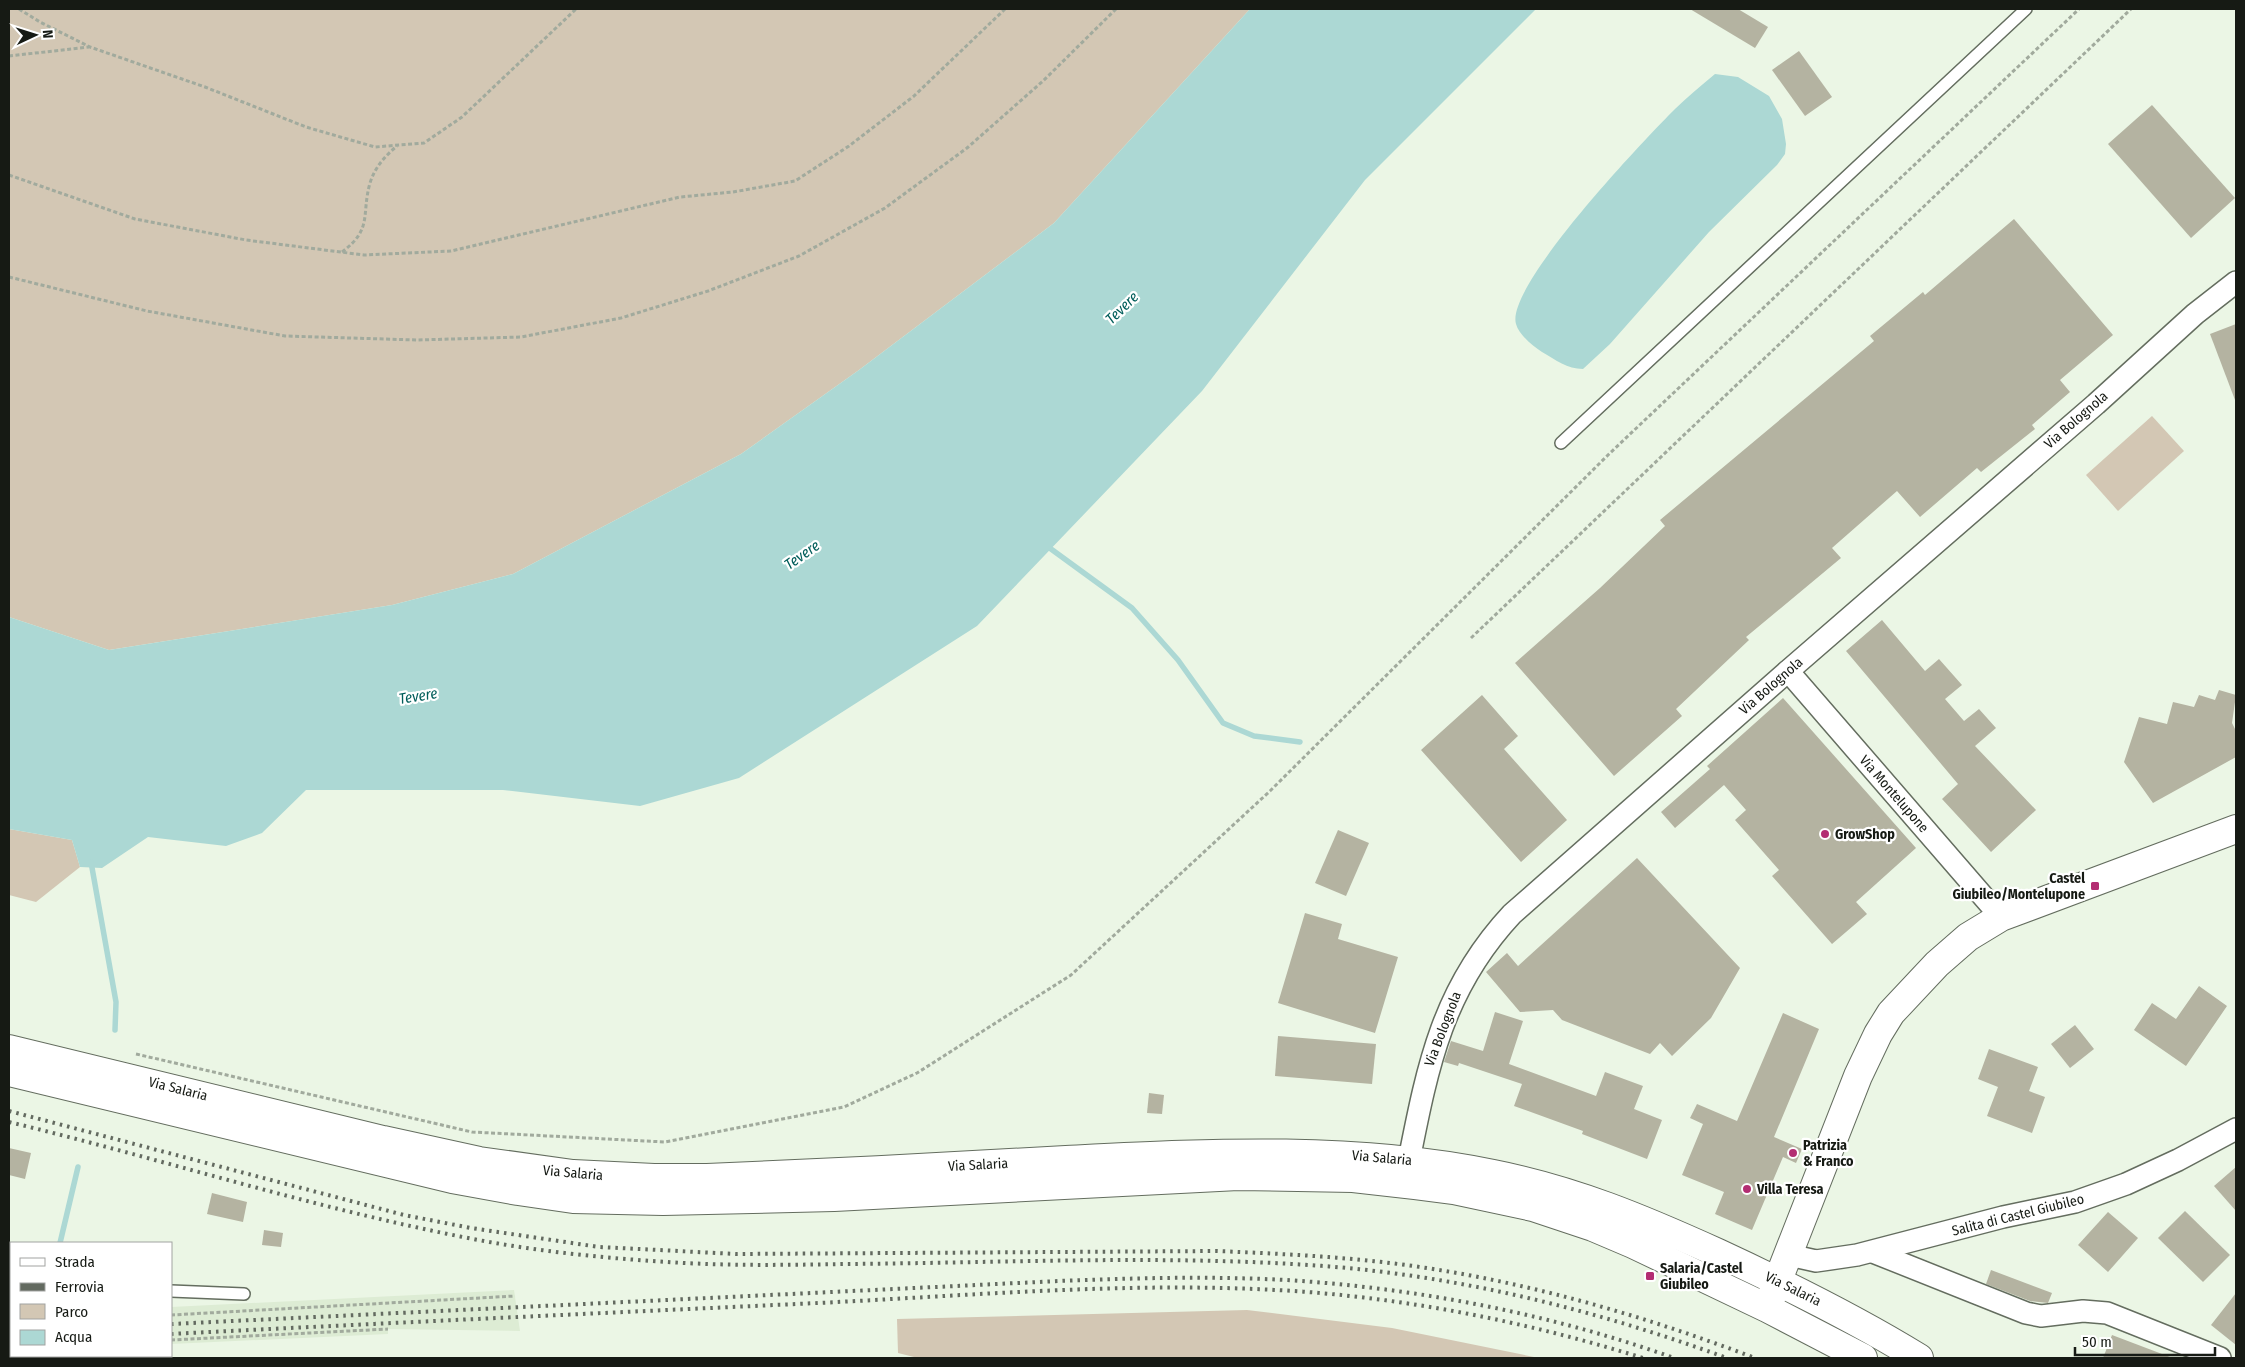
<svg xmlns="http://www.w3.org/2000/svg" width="2245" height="1367" font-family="'Fira Sans Condensed',sans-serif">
<rect width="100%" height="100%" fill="#ebf6e5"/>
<path fill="#ddecd4" d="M514 1290 520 1331 388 1329V1334L171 1344V1307Z"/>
<g fill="#d3c7b4">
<path d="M9 9H1250L1054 223 859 370 741 454 513 574 392 605 109 650 9 617Z"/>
<path d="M2152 416 2184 451 2118 511 2086 475Z"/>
<path d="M9 829 72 840 80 867 36 902 9 895Z"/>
<path d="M1247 1310 1392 1328 1539 1358H918L898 1353 897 1319Z"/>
</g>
<g fill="#acd8d4">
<path d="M1250 9H1536L1365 180 1202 391 977 626 739 778 640 806 503 790H306L262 833 226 846 148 837 102 868 80 867 72 840 9 829V617L109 650 392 605 513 574 741 454 859 370 1054 223Z"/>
<path d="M1715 74 1738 77 1769 96 1782 119 1786 144 1785 154 1777 165 1709 232 1610 344 1583 369C1567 369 1556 360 1542 352 1533 346 1519 335 1516 324 1505 286 1645 139 1675 109 1687 97 1701 86 1715 74Z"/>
</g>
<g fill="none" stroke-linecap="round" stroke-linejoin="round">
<g stroke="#acd8d4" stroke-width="5.5">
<path d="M1051 549 1132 608 1178 660 1223 723 1254 736 1300 742"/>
<path d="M91 862 116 1002 115 1030"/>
<path d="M60 1243 78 1167"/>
</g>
</g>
<g fill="#b4b3a1">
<path d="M1690 9H1738L1768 27 1755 48Z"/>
<path d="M1799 51 1832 97 1805 116 1772 70Z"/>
<path d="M2152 105 2235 198 2191 238 2108 144Z"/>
<path d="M2014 219 2113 335 2060 380 2070 392 2032 425 2035 429 1981 472 1977 468 1920 517 1897 491 1832 548 1841 558 1746 637 1749 640 1676 709 1682 716 1614 776 1515 663 1600 588 1665 526 1660 520 1874 341 1870 336 1923 292 1925 295Z"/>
<path d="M2236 324V399L2235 400 2210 334Z"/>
<path d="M1882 620 1925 671 1939 659 1962 685 1945 699 1964 721 1979 709 1996 728 1975 746 2036 810 1991 852 1942 799 1958 784 1846 651Z"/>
<path d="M2219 690 2236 695 2232 723 2236 731V757L2153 803 2124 762 2139 717 2167 724 2173 702 2194 707 2199 695 2215 700Z"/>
<path d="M1482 695 1518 736 1504 749 1567 820 1521 862 1421 750Z"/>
<path d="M1783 698 1916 848 1856 902 1867 914 1832 944 1772 876 1779 870 1735 820 1746 810 1724 785 1675 828 1661 812 1710 769 1707 766Z"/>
<path d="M1338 830 1369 843 1346 896 1315 883Z"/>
<path d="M1637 858 1740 968 1711 1018 1672 1056 1660 1043 1650 1054 1562 1020 1553 1010 1520 1012 1486 972 1507 953 1518 966Z"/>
<path d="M1305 913 1342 924 1338 939 1398 957 1375 1033 1278 1003Z"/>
<path d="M2199 986 2227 1006 2186 1066 2134 1030 2152 1003 2176 1019Z"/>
<path d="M1495 1012 1523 1021 1509 1064 1596 1096 1605 1072 1643 1086 1634 1109 1662 1120 1647 1159 1582 1134 1583 1131 1514 1106 1522 1084 1459 1063 1458 1066 1444 1062 1451 1041 1483 1051Z"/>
<path d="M1783 1013 1819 1029 1774 1137 1802 1149 1796 1163 1783 1157 1752 1230 1715 1214 1724 1192 1682 1175 1703 1124 1690 1118 1697 1104 1737 1121Z"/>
<path d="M2075 1025 2094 1049 2070 1068 2051 1044Z"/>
<path d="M1278 1036 1376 1044 1372 1084 1275 1076Z"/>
<path d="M1989 1049 2038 1067 2029 1091 2045 1097 2032 1133 1987 1116 1998 1087 1978 1079Z"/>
<path d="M1149 1093 1164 1095 1162 1114 1147 1113Z"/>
<path d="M9 1148 31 1153 25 1179 9 1175Z"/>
<path d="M2236 1167V1211L2214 1186Z"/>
<path d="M212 1193 247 1202 243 1222 207 1214Z"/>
<path d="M2185 1211 2230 1255 2203 1282 2158 1238Z"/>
<path d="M2108 1212 2138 1238 2108 1272 2078 1245Z"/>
<path d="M264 1230 283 1233 281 1247 262 1245Z"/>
<path d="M1991 1270 2052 1293 2048 1303 2030 1301 1986 1284Z"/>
<path d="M2236 1293V1345L2211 1325Z"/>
<path d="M2112 1335 2170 1357V1358H2103Z"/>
</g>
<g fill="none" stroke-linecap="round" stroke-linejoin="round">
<defs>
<g id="lane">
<path d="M1561 443 2026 9"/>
<path d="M171 1291 244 1294"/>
<path d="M9 1297H11"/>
</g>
<g id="street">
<path d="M1788 671 2001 917"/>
<path d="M1409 1160C1428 1064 1443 988 1512 914L1788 671 2096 404 2195 314 2236 282"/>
<path d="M1873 1252 2026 1313 2041 1316 2083 1311 2107 1313 2220 1358"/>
<path d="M1789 1255 1816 1261 1857 1255 2003 1217 2075 1202 2126 1184 2178 1160 2236 1129"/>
</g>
<path id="secondary" d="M1769 1303 1858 1076 1878 1034 1891 1013 1937 964 1968 937 2001 917 2236 829"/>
<g id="primary">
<path d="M9 1049 383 1140 479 1161 573 1174 654 1178H707C827 1173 946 1167 1066 1160 1209 1153 1352 1145 1493 1174 1574 1190 1643 1219 1718 1253 1787 1285 1854 1318 1919 1358"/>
<path d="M9 1072 452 1179 518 1191 573 1199 663 1201 834 1197 1238 1176 1353 1178 1415 1185 1454 1190 1533 1207 1593 1227 1633 1244 1767 1308 1863 1358"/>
</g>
</defs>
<use href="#lane" stroke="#646d5f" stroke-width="14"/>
<use href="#street" stroke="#646d5f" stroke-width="24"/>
<use href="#secondary" stroke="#646d5f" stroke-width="30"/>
<use href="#primary" stroke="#646d5f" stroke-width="30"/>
<g stroke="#a1aa9d" stroke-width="3" stroke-dasharray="4 2.5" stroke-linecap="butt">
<path d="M19 9 40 22 90 47 205 87 306 127 375 147 424 143 462 117 576 9"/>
<path d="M9 56 89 47"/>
<path d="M9 175 135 219 246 240 364 255 451 251 680 197 733 192 795 181 849 146 914 96 1005 9"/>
<path d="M342 252C373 229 361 215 370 183 375 167 385 156 397 146"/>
<path d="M9 277 147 311 285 336 417 340 521 337 621 318 708 291 799 256 885 208 967 148 1043 81 1116 9"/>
<path d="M1471 638 2131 9"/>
<path d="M136 1054 472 1132 665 1142 844 1107 917 1073 1071 975 1270 791 1609 454 2079 9"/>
<path d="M171 1315 515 1296"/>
<path d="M9 1324H11"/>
<path d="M171 1340 388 1329"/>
<path d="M9 1348H11"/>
</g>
<use href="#lane" stroke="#fff" stroke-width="11"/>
<use href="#street" stroke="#fff" stroke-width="21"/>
<use href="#secondary" stroke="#fff" stroke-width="28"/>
<use href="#primary" stroke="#fff" stroke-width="28"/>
<g stroke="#636a60" stroke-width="4" stroke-dasharray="2.5 5" stroke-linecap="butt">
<path d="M9 1111 404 1215 471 1228 599 1247 737 1254 1217 1251C1285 1254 1353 1257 1420 1267 1535 1284 1647 1317 1755 1358"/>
<path d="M9 1122C162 1159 313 1208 468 1238 534 1251 602 1258 668 1262 727 1266 786 1265 844 1264 999 1263 1155 1255 1309 1265 1453 1274 1593 1309 1727 1358"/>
<path d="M171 1324 1059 1281C1135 1278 1210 1276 1286 1280 1417 1288 1551 1314 1674 1358"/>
<path d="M9 1332H11"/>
<path d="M171 1334C387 1323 602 1313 818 1303 981 1295 1145 1280 1308 1292 1422 1301 1534 1324 1643 1358"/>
<path d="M9 1341H11"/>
</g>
</g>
<g fill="#b32d72" stroke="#fff" stroke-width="2">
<circle cx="1825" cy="834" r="5"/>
<rect x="2090" y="881" width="10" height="10" rx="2.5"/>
<circle cx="1793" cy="1153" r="5"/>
<circle cx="1747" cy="1189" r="5"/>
<rect x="1645" y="1271" width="10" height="10" rx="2.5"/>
</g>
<g text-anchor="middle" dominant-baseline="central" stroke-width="4.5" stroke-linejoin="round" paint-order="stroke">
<g font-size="14" fill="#161a14" stroke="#fff">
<text transform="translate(2076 420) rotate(-41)">Via Bolognola</text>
<text transform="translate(1771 686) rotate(-41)">Via Bolognola</text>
<text transform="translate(1894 794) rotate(49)">Via Montelupone</text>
<text transform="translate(1443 1029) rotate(-69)">Via Bolognola</text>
<text transform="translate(178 1089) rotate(14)">Via Salaria</text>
<text transform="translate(1382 1158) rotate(5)">Via Salaria</text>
<text transform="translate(978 1165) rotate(-3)">Via Salaria</text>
<text transform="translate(573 1173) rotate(5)">Via Salaria</text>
<text transform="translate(2018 1215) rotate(-14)">Salita di Castel Giubileo</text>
<text transform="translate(1793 1289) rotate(26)">Via Salaria</text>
</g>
<g font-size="14" font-weight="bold" fill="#161a14" stroke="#fff" text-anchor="start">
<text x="1835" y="834">GrowShop</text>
<text x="2085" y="878" text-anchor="end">Castel<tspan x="2085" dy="16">Giubileo/Montelupone</tspan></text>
<text x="1803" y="1145">Patrizia<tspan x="1803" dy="16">&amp; Franco</tspan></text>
<text x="1757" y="1189">Villa Teresa</text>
<text x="1660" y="1268">Salaria/Castel<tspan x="1660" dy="16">Giubileo</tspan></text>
</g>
<g font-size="15" font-style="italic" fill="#005d5a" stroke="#fff">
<text transform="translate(1122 308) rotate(-44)">Tevere</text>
<text transform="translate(802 555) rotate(-35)">Tevere</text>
<text transform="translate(418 696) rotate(-9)">Tevere</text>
</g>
</g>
<rect width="2245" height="1367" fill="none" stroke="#161a14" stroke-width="20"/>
<rect x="10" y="1242" width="162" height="115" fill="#ffffff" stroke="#a2a3a1"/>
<rect x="20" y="1258" width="25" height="8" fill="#ffffff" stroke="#a2a3a1"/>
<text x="55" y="1267" font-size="15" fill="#161a14">Strada</text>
<rect x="20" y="1283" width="25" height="8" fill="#636a60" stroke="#a2a3a1"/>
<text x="55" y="1292" font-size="15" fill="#161a14">Ferrovia</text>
<rect x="20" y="1304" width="25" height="15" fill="#d3c7b4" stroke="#a2a3a1"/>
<text x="55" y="1317" font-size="15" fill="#161a14">Parco</text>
<rect x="20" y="1330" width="25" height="15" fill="#acd8d4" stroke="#a2a3a1"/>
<text x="55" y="1342" font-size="15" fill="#161a14">Acqua</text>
<g transform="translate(35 35) rotate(86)" stroke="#ffffff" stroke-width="4" paint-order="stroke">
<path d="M0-4L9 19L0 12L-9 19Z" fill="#161a14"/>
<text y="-8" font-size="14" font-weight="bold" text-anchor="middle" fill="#161a14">N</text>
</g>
<path d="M2075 1347v8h140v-8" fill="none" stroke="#161a14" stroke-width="2.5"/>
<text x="2082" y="1347" font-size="15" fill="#161a14" stroke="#ffffff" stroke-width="4" paint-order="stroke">50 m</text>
</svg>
